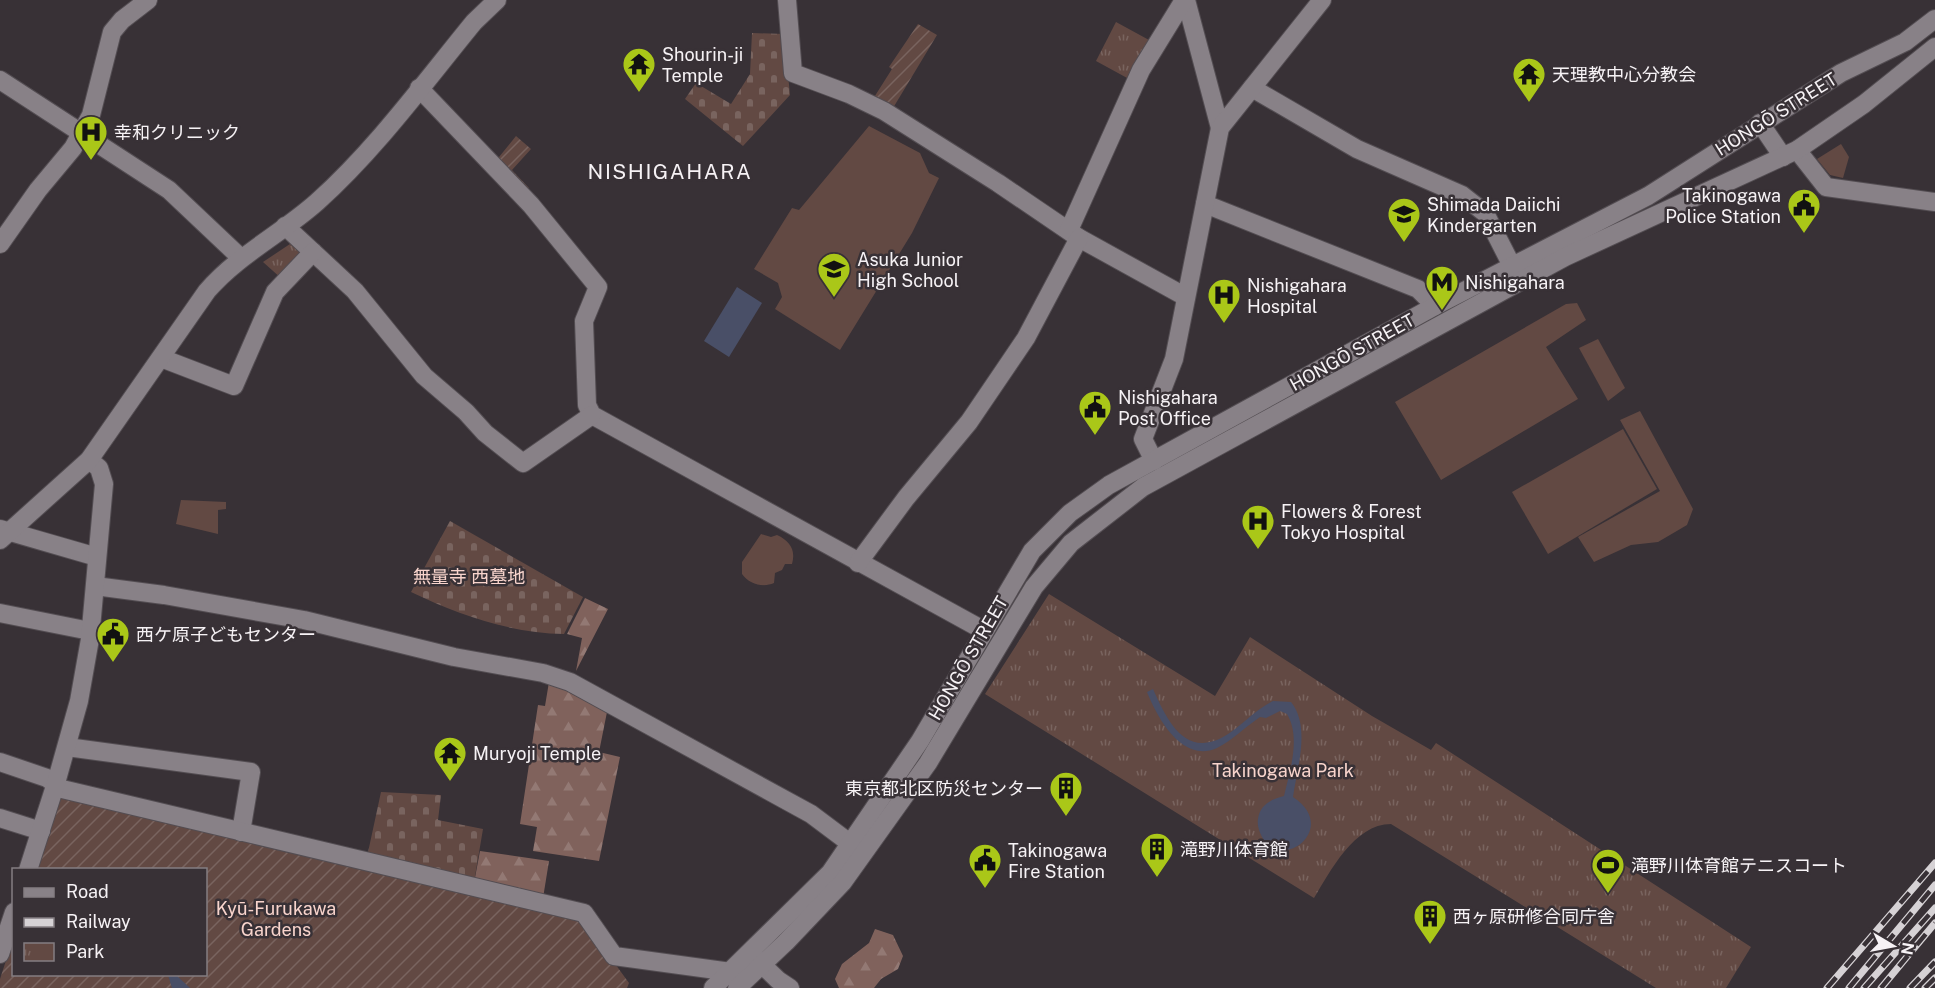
<svg xmlns="http://www.w3.org/2000/svg" width="1935" height="988" font-family="'Public Sans','Noto Sans JP',sans-serif">
<defs>
<pattern id="forest-firs" width="22" height="20" patternUnits="userSpaceOnUse" patternTransform="scale(1.5)"><rect width="22" height="20" fill="#80625c"/><path d="M5 1l3.5 6h-7zM16 11l3.5 6h-7z" fill="#937974"/></pattern>
<pattern id="cemetery-stones" width="16" height="16" patternUnits="userSpaceOnUse" patternTransform="scale(1.5)"><rect width="16" height="16" fill="#624943"/><path d="M2 7V4a2 2 0 0 1 4 0v3zM10 15v-3a2 2 0 0 1 4 0v3z" fill="#79645f"/></pattern>
<pattern id="park-tufts" width="24" height="20" patternUnits="userSpaceOnUse" patternTransform="scale(1.5)"><rect width="24" height="20" fill="#624943"/><path d="M3 7l-1-3M5 7V3M7 7l1-3M15 17l-1-3M17 17v-4M19 17l1-3" fill="none" stroke="#79645f"/></pattern>
<pattern id="garden-furrows" width="10" height="10" patternUnits="userSpaceOnUse" patternTransform="scale(1.5)"><rect width="10" height="10" fill="#624943"/><path d="M-1 1l2-2M0 10L10 0M9 11l2-2" fill="none" stroke="#79645f"/></pattern>
</defs>
<rect width="100%" height="100%" fill="#383136"/>
<g fill="#624943">
<path d="M869 126 920 153 929 173 939 178 912 233 840 350 775 309 782 297 778 283 754 269 792 208 799 210Z"/>
<path d="M1841 144 1849 157 1843 178 1830 175 1817 159Z"/>
<path d="M1577 303 1586 320 1546 347 1578 399 1441 480 1395 402 1566 304Z"/>
<path d="M1598 339 1625 388 1608 401 1579 348Z"/>
<path d="M1640 411 1693 509 1687 525 1658 542 1631 545 1594 562 1578 537 1660 491 1620 420Z"/>
<path d="M1623 429 1657 489 1548 554 1512 492Z"/>
<path d="M181 500 226 502V509L218 510V534L176 524Z"/>
<path d="M761 534 771 537 777 535C790 541 796 550 792 564H785L782 570 775 573 774 583C763 588 749 584 742 574V562Z"/>
</g>
<g fill="url(#forest-firs)">
<path d="M585 598 608 609 576 671 582 638 567 634Z"/>
<path d="M549 682 607 712 599 752 620 757 599 861 533 851 537 827 520 824 538 705 545 706Z"/>
<path d="M480 851 549 861 543 898 474 883Z"/>
<path d="M875 929 893 935 903 956 898 969 881 979 874 988H839L835 979 842 964 869 943Z"/>
</g>
<g fill="url(#cemetery-stones)">
<path d="M752 33 784 34 790 95 743 146 685 99 696 83 731 104 750 74Z"/>
<path d="M450 521 583 597 564 634C510 633 459 615 411 592Z"/>
<path d="M381 792 441 795 438 820 483 829 474 882 367 857Z"/>
</g>
<g fill="url(#park-tufts)">
<path d="M1116 22 1149 40 1129 79 1096 61Z"/>
<path d="M293 242 304 252 282 279 263 262Z"/>
<path d="M1049 594 1215 696 1250 637 1372 716 1431 750 1436 743 1751 947 1726 988H1656L1391 824C1354 824 1330 872 1314 898L985 694Z"/>
</g>
<g fill="url(#garden-furrows)">
<path d="M918 24 937 35 893 108 873 99 892 69 889 67Z"/>
<path d="M516 136 531 149 512 170 529 188 523 193 495 162Z"/>
<path d="M60 792 581 917 629 983 627 988H0V979L13 939 14 974H206V870L36 869Z"/>
</g>
<g fill="#494f67">
<path d="M737 287 762 303 729 357 704 341Z"/>
<path d="M1153 689C1169 725 1188 762 1231 732 1245 722 1257 709 1273 701L1291 702C1311 727 1297 768 1293 797 1340 828 1282 873 1262 837 1259 831 1257 825 1258 819 1260 804 1272 799 1284 796 1290 771 1301 737 1287 714L1280 711 1266 718 1260 717C1245 727 1233 740 1217 748 1182 764 1157 717 1147 692Z"/>
<path d="M168 975H176L190 988H172Z"/>
</g>
<g fill="none" stroke-linecap="round" stroke-linejoin="round">
<defs>
<g id="minor">
<path d="M787 0 793 73 849 94 884 111 998 183 1079 238 1186 297"/>
<path d="M1186 0 1220 128"/>
<path d="M0 80 169 190 241 258"/>
<path d="M419 88 531 205 598 287 584 321 587 405 592 415 983 630"/>
<path d="M1252 88 1357 149 1462 195 1485 213 1512 266"/>
<path d="M1797 150 1826 187 1935 202"/>
<path d="M1205 204 1418 289 1435 306"/>
<path d="M285 226 355 291 424 376 466 412 485 433 523 463 592 415"/>
<path d="M1069 230 1141 70 1184 0"/>
<path d="M0 244 38 190 73 148 91 115 112 32 122 20 148 0"/>
<path d="M161 358 234 386 275 292 313 252"/>
<path d="M1154 461 1143 439 1174 359 1220 128 1322 0"/>
<path d="M0 529 97 557"/>
<path d="M858 563 906 498 969 422 1005 369 1026 338 1079 238"/>
<path d="M95 586 164 595 304 620 454 657 543 673 570 682 811 814 851 844"/>
<path d="M0 613 90 631"/>
<path d="M67 747 251 772 241 832"/>
<path d="M0 762 47 778 62 789 584 913 614 956 731 972"/>
<path d="M0 818 41 831"/>
<path d="M28 870 56 783 79 701 90 639 104 484 99 468 89 460"/>
<path d="M0 954 14 912"/>
</g>
<g id="tertiary">
<path d="M0 540 89 460 207 291C238 255 281 234 317 202 376 149 424 83 474 22L497 0"/>
<path d="M752 955 778 980 790 988"/>
</g>
<g id="secondary">
<path d="M1760 123 1783 157"/>
<path d="M713 988 830 873 920 741 1032 551 1070 513 1109 485 1435 306 1648 196 1841 73 1905 42 1935 19"/>
<path d="M737 988 786 942 843 882 928 763 1034 587 1071 543 1143 487 1565 257 1797 150 1864 104 1935 47"/>
</g>
</defs>
<use href="#minor" stroke="#534d52" stroke-width="20"/>
<use href="#tertiary" stroke="#534d52" stroke-width="20"/>
<use href="#secondary" stroke="#534d52" stroke-width="20"/>
<use href="#minor" stroke="#888187" stroke-width="18"/>
<use href="#tertiary" stroke="#888187" stroke-width="18"/>
<use href="#secondary" stroke="#888187" stroke-width="18"/>
<defs>
<g id="rail">
<path d="M1827 988 1935 863"/>
<path d="M1849 988 1935 885"/>
<path d="M1864 988 1935 908"/>
<path d="M1881 988 1935 923"/>
<path d="M1910 988 1935 962"/>
<path d="M1925 988 1935 978"/>
</g>
</defs>
<use href="#rail" stroke="#d6d2d5" stroke-width="7"/>
<use href="#rail" stroke="#383136" stroke-width="4.5" stroke-dasharray="14" stroke-linecap="butt"/>
</g>
<defs>
<symbol id="temple-pin" viewBox="-11 -11 22 30"><path d="M0 17L-7.5 6A9.5 9.5 0 1 1 7.5 6Z" fill="#aac718" stroke="#383136"/><path d="M0-6L5-2H3V0L6.5 2.5H4V6H1.5V3h-3V6H-4V2.5H-6.5L-3 0V-2H-5Z" fill="#111"/></symbol>
<symbol id="hospital-pin" viewBox="-11 -11 22 30"><path d="M0 17L-7.5 6A9.5 9.5 0 1 1 7.5 6Z" fill="#aac718" stroke="#383136"/><path d="M-5-5h3v3.5h4V-5h3V5h-3V1.5h-4V5h-3Z" fill="#111"/></symbol>
<symbol id="civic-pin" viewBox="-11 -11 22 30"><path d="M0 17L-7.5 6A9.5 9.5 0 1 1 7.5 6Z" fill="#aac718" stroke="#383136"/><path d="M-.6-6.5H3V-4.5H.6V-3L4-1V1h2V6H-6V1h2V-1L-.6-3ZM-1.2 2.5V6h2.4V2.5Z" fill="#111"/></symbol>
<symbol id="school-pin" viewBox="-11 -11 22 30"><path d="M0 17L-7.5 6A9.5 9.5 0 1 1 7.5 6Z" fill="#aac718" stroke="#383136"/><path d="M0-5L7-2L0 1L-7-2ZM-4 1L0 2.5L4 1V4Q0 6-4 4Z" fill="#111"/></symbol>
<symbol id="metro-pin" viewBox="-11 -11 22 30"><path d="M0 17L-7.5 6A9.5 9.5 0 1 1 7.5 6Z" fill="#aac718" stroke="#383136"/><path d="M-5.5 5V-5H-3L0 0L3-5H5.5V5H3V-.5L0 4L-3-.5V5Z" fill="#111"/></symbol>
<symbol id="building-pin" viewBox="-11 -11 22 30"><path d="M0 17L-7.5 6A9.5 9.5 0 1 1 7.5 6Z" fill="#aac718" stroke="#383136"/><path d="M-4-6H4V6H1V3H-1V6H-4ZM-2.5-4.3h1.7v1.8h-1.7ZM.8-4.3h1.7v1.8H.8ZM-2.5-1h1.7V.8h-1.7ZM.8-1h1.7V.8H.8Z" fill="#111"/></symbol>
<symbol id="stadium-pin" viewBox="-11 -11 22 30"><path d="M0 17L-7.5 6A9.5 9.5 0 1 1 7.5 6Z" fill="#aac718" stroke="#383136"/><path d="M0-5a6.5 5 0 1 0 0 10a6.5 5 0 1 0 0-10ZM-3.5-1.8h7v3.6h-7Z" fill="#111"/></symbol>
</defs>
<g fill-rule="evenodd">
<use href="#temple-pin" x="620" y="45" width="38" height="52"/>
<use href="#temple-pin" x="1510" y="55" width="38" height="52"/>
<use href="#hospital-pin" x="72" y="113" width="38" height="52"/>
<use href="#civic-pin" x="1785" y="186" width="38" height="52"/>
<use href="#school-pin" x="1385" y="195" width="38" height="52"/>
<use href="#school-pin" x="815" y="250" width="38" height="52"/>
<use href="#metro-pin" x="1423" y="263" width="38" height="52"/>
<use href="#hospital-pin" x="1205" y="276" width="38" height="52"/>
<use href="#civic-pin" x="1076" y="388" width="38" height="52"/>
<use href="#hospital-pin" x="1239" y="502" width="38" height="52"/>
<use href="#civic-pin" x="94" y="615" width="38" height="52"/>
<use href="#temple-pin" x="431" y="734" width="38" height="52"/>
<use href="#building-pin" x="1047" y="769" width="38" height="52"/>
<use href="#building-pin" x="1138" y="830" width="38" height="52"/>
<use href="#civic-pin" x="966" y="841" width="38" height="52"/>
<use href="#stadium-pin" x="1589" y="846" width="38" height="52"/>
<use href="#building-pin" x="1411" y="897" width="38" height="52"/>
</g>
<g text-anchor="middle" dominant-baseline="central" stroke-width="5" stroke-linejoin="round" paint-order="stroke">
<g font-size="18" fill="#f6f2f5" stroke="#383136" text-anchor="start">
<text x="662" y="54">Shourin-ji<tspan x="662" dy="21">Temple</tspan></text>
<text x="1552" y="74">天理教中心分教会</text>
<text x="114" y="132">幸和クリニック</text>
<text x="1781" y="195" text-anchor="end">Takinogawa<tspan x="1781" dy="21">Police Station</tspan></text>
<text x="1427" y="204">Shimada Daiichi<tspan x="1427" dy="21">Kindergarten</tspan></text>
<text x="857" y="259">Asuka Junior<tspan x="857" dy="21">High School</tspan></text>
<text x="1465" y="282">Nishigahara</text>
<text x="1247" y="285">Nishigahara<tspan x="1247" dy="21">Hospital</tspan></text>
<text x="1118" y="397">Nishigahara<tspan x="1118" dy="21">Post Office</tspan></text>
<text x="1281" y="511">Flowers &amp; Forest<tspan x="1281" dy="21">Tokyo Hospital</tspan></text>
<text x="136" y="634">西ケ原子どもセンター</text>
<text x="473" y="753">Muryoji Temple</text>
<text x="1043" y="788" text-anchor="end">東京都北区防災センター</text>
<text x="1180" y="849">滝野川体育館</text>
<text x="1008" y="850">Takinogawa<tspan x="1008" dy="21">Fire Station</tspan></text>
<text x="1631" y="865">滝野川体育館テニスコート</text>
<text x="1453" y="916">西ヶ原研修合同庁舎</text>
</g>
<g font-size="18" fill="#f6f2f5" stroke="#383136">
<text transform="translate(1776 114) rotate(-32)">HONGŌ STREET</text>
<text transform="translate(1352 352) rotate(-29)">HONGŌ STREET</text>
<text transform="translate(968 658) rotate(-60)">HONGŌ STREET</text>
</g>
<g font-size="18" fill="#f8d4cc" stroke="#383136">
<text x="469" y="576">無量寺 西墓地</text>
<text x="1283" y="770">Takinogawa Park</text>
<text x="276" y="908">Kyū-Furukawa<tspan x="276" dy="21">Gardens</tspan></text>
</g>
<g font-size="21" letter-spacing="1.5" fill="#f6f2f5" stroke="#383136">
<text x="670" y="171">NISHIGAHARA</text>
</g>
</g>
<rect x="12" y="868" width="195" height="108" fill="#383136" stroke="#847e82" stroke-width="1.5"/>
<rect x="24" y="888" width="30" height="9" fill="#888187" stroke="#847e82" stroke-width="1.5"/>
<text x="66" y="898" font-size="18" fill="#f6f2f5">Road</text>
<rect x="24" y="918" width="30" height="9" fill="#d6d2d5" stroke="#847e82" stroke-width="1.5"/>
<text x="66" y="928" font-size="18" fill="#f6f2f5">Railway</text>
<rect x="24" y="943" width="30" height="18" fill="url(#park-tufts)" stroke="#847e82" stroke-width="1.5"/>
<text x="66" y="958" font-size="18" fill="#f6f2f5">Park</text>
<g transform="translate(1893 946) rotate(100)" stroke="#383136" stroke-width="4.5" paint-order="stroke">
<path d="M0-4.5L10 22L0 15L-10 22Z" fill="#f6f2f5"/>
<text y="-9" font-size="16" font-weight="bold" text-anchor="middle" fill="#f6f2f5">N</text>
</g>
</svg>
